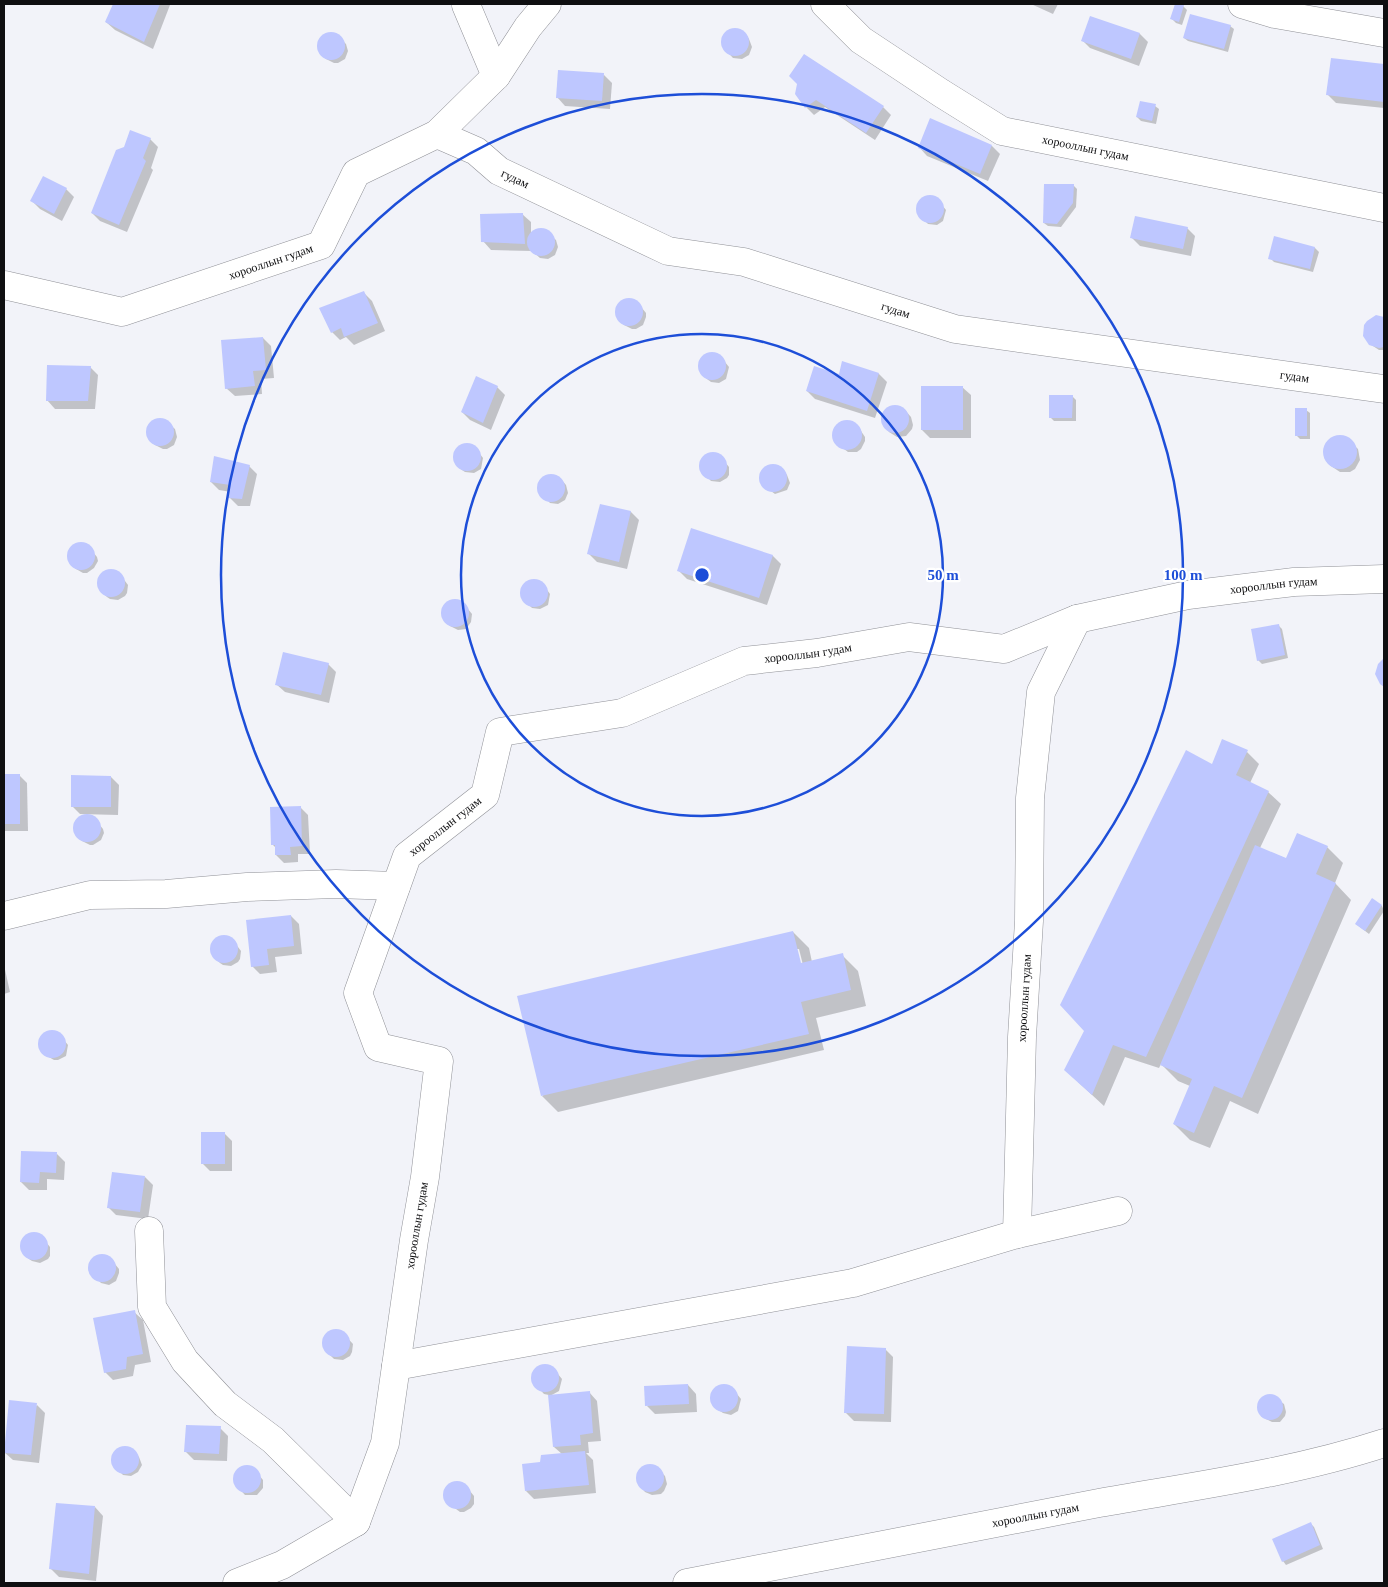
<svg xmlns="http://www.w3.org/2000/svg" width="1388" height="1587" font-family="Georgia,serif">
<rect width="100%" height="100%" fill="#f2f3f9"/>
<g fill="#0003" fill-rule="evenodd">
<path d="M114 4 170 5 153 49 115 30 106 22Z"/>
<path d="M1031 4H1058L1053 14Z"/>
<path d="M1176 4 1183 6 1187 10 1182 25 1176 23 1172 19Z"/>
<path d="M1091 17 1140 34 1148 42 1139 66 1090 48 1082 40Z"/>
<path d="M1230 26 1234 29 1228 52 1188 41 1184 38Z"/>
<path d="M734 30 742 32 747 36 749 39 752 47 749 55 742 59 733 58 723 47 724 35Z"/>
<path d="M331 34 339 36 343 41 346 44 348 51 345 59 338 63H334L326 59 322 55 319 47V43L323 36Z"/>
<path d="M804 55 883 107 891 115 875 140 825 107 814 115 806 107Z"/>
<path d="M1332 59 1384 65V108L1336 103 1328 95Z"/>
<path d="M604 75 612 83 610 109 565 106 557 97Z"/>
<path d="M1155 106 1159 109 1156 124 1141 121 1137 117Z"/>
<path d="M150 139 158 147 151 168 153 170 127 232 100 221 92 213Z"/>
<path d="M992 146 1000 154 988 181 927 156 919 147Z"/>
<path d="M1073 185 1077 189 1076 207 1061 227 1048 226 1044 223Z"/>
<path d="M66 189 74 197 62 221 40 209 32 201Z"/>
<path d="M929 196 937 199 946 210 943 221 937 225 928 224 925 221 917 210 922 199Z"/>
<path d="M522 214 531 222V233L541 230H545L556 240 558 247 555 255 548 259 540 258 532 251 491 250 483 241Z"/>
<path d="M1187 228 1195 236 1191 256 1140 246 1132 238Z"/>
<path d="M1275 238 1315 248 1319 252 1313 272 1274 262 1270 258Z"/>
<path d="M364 293 372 301 385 331 354 345 346 337 340 340 332 332Z"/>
<path d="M628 299 637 302 646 313V317L643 325 636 329H632L624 325 620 320 617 313 619 305 625 300Z"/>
<path d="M1376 317 1384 318V350H1379L1370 344Z"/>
<path d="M263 338 271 346 274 378 261 379 262 394 235 396 226 388Z"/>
<path d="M708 355H716L720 356 729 367 726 379 719 383 711 382 707 379 700 368 702 360Z"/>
<path d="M90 367 98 375 95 409H55L47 400Z"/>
<path d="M879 374 887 382 875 418 815 399 807 391 839 375Z"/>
<path d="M497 387 505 395 491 430 470 420 462 412Z"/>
<path d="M962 387 971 395V438H930L922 430Z"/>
<path d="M1072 396 1076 400V421H1054L1050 417Z"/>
<path d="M896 406 904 409 911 417 913 425 912 429 906 436 897 437 889 432 883 424 882 416 887 409Z"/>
<path d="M1306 410 1310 413V439H1300L1296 435Z"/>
<path d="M160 419 164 420 175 429 177 437 174 445 167 449H163L155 445 151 440 148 433 152 422Z"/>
<path d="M849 421 857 425 865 437V441L861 449 857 452H848L836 443 834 434 837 426 840 423Z"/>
<path d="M1341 436 1346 438 1358 449 1360 460 1355 469 1350 472H1340L1331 466 1327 462 1324 452 1327 442 1331 439Z"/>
<path d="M466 444 474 446 483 458 481 469 474 473 465 472 462 470 454 458V454L459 447Z"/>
<path d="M712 453 720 456 729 467V475L727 478 720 482 711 481 701 470 702 459Z"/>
<path d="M772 465 780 467 787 475 790 483 787 490 775 494 764 486 760 479 761 475 765 468Z"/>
<path d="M249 466 257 474 250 506H238L230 498 231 492 219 490 211 482Z"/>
<path d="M551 475 559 477 566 485 568 493 565 500 558 504 550 503 540 492V481Z"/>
<path d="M601 505 631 512 639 520 627 569 597 562 589 554Z"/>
<path d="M692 530 773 556 781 564 767 605 687 579 679 571Z"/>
<path d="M80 544 88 546 97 557 98 561 94 568 87 573H83L76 569 71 565 68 557 70 549 73 546Z"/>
<path d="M111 571 119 573 128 585 127 593 125 596 118 600 110 599 107 597 102 592 99 584 101 577Z"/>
<path d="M529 581 541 582 545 587 550 594 548 605 540 609 532 608 525 601 521 594 523 586Z"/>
<path d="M451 601 463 603 472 614 471 622 466 629 458 630 450 626 444 618 443 610 448 603Z"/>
<path d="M1278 625 1282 629 1288 658 1262 664 1258 660Z"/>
<path d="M328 664 336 672 329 703 285 692 276 684Z"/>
<path d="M1247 752 1259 764 1250 783 1268 792 1281 804 1260 848 1287 859 1327 847 1343 863 1335 883 1351 900 1258 1114 1230 1101 1210 1148 1190 1140 1174 1124 1190 1086 1178 1081 1161 1064 1159 1068 1125 1057 1104 1106 1078 1082 1213 766Z"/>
<path d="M4 775H19L27 783 28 831H4Z"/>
<path d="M111 777 119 785 118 815 80 814 72 806Z"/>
<path d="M300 807 308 815 310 854H298V862L284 863 276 855V848L272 844Z"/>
<path d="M86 815 94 818 103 829 104 833 101 840 93 845H90L82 841 78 836 74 829 76 821 79 818Z"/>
<path d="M1372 899 1382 906 1384 911 1369 934 1356 924Z"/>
<path d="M291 916 299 924 302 954 275 957 277 972 260 974 252 966Z"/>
<path d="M793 932 809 948 812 962 842 955 858 971 866 1006 816 1018 824 1050 558 1112 542 1096ZM796 949H799L804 969 801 970Z"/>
<path d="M224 937 232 939 241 951 240 959 238 962 231 966 223 965 220 963 215 958 212 951 214 943Z"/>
<path d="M4 965 10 992 4 994Z"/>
<path d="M51 1031 59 1034 68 1045 66 1056 58 1060H54L47 1056 43 1052 39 1045 44 1034Z"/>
<path d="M224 1133 232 1141V1171H210L202 1163Z"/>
<path d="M57 1154 65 1162 64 1180 47 1179V1190H29L21 1182Z"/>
<path d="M145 1177 153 1185 148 1219 116 1215 108 1207Z"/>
<path d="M33 1234 41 1236 50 1247V1256L48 1259 40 1263 32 1261 29 1259 21 1247 25 1236Z"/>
<path d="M98 1256H106L110 1258 119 1269V1273L116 1281 109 1285 101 1283 91 1273 92 1261Z"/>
<path d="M134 1312 143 1320 151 1362 135 1365 133 1376 113 1380 105 1372Z"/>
<path d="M335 1330 343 1333 353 1344 352 1352 350 1356 343 1360 334 1359 331 1356 323 1344 324 1340 328 1333Z"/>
<path d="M885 1349 893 1357 891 1422 854 1421 846 1413Z"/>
<path d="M545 1366 553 1368 562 1379 559 1391 550 1396 589 1392 597 1401 601 1441 588 1442 589 1453H586L593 1460 596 1493 534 1499 526 1491 541 1463 562 1454 554 1447 549 1395 544 1394 534 1383 533 1379 535 1372Z"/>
<path d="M688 1385 696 1394 697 1412 655 1414 647 1406Z"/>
<path d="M724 1386 732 1388 741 1399 738 1411 731 1415 723 1413 720 1411 712 1399 714 1391Z"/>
<path d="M1269 1395 1272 1396 1284 1404 1286 1412 1285 1416 1280 1422H1272L1266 1419 1260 1412 1259 1404 1262 1398Z"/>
<path d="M37 1405 45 1413 39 1463 13 1460 4 1452Z"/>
<path d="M220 1428 228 1436 227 1461 194 1460 186 1452Z"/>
<path d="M124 1447 132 1450 139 1457 142 1465 138 1472 131 1476 123 1475 113 1464 112 1461 114 1453Z"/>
<path d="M650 1466 657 1468 665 1476 667 1484 664 1491 661 1494 652 1495 645 1492 641 1487 638 1479 642 1469Z"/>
<path d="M242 1467 254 1469 263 1480V1488L257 1495H245L235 1484 236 1473Z"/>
<path d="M453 1483H461L465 1485 474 1496V1504L471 1508 464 1512H460L448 1503 445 1496 447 1488Z"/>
<path d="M95 1507 103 1516 96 1581 59 1577 51 1569Z"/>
<path d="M1311 1524 1314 1527 1323 1549 1286 1565 1283 1561Z"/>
</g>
<g fill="#bec7ff">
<path d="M113 4H160L144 42 105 22Z"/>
<path d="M1175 4 1184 5 1179 22 1170 19Z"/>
<path d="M1190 14 1231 25 1224 49 1183 38Z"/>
<path d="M1090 16 1140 33 1131 59 1081 41Z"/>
<circle cx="735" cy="42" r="14"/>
<circle cx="331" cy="46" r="14"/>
<path d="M804 54 884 106 866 133 816 100 805 108 795 94 797 84 789 76Z"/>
<path d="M1331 58 1384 64V102L1326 95Z"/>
<path d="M558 70 604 73 602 101 556 98Z"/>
<path d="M1140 101 1156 104 1152 121 1136 117Z"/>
<path d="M930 118 992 145 980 174 918 148Z"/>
<path d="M130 130 151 138 143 158 146 161 119 225 91 213 116 150 124 147Z"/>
<path d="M43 176 67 188 54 214 30 201Z"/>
<path d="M1044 184H1074L1073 203 1057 224 1043 223Z"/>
<circle cx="930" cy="209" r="14"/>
<path d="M523 213 525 244 481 242 480 214Z"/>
<path d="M1135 216 1188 227 1183 249 1130 238Z"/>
<circle cx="541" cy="242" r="14"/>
<path d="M1274 236 1315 247 1310 269 1268 259Z"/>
<path d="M364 291 378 323 344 337 341 328 331 333 319 308Z"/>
<circle cx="629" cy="312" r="14"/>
<path d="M1376 315 1384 317V347L1379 348 1369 345 1363 336 1364 325 1367 321Z"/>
<path d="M263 337 266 370 253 371 255 386 225 389 221 340Z"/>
<circle cx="712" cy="366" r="14"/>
<path d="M842 361 879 373 867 411 806 391 814 366 839 374Z"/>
<path d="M47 365 91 366 88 401H46Z"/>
<path d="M476 376 498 386 483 423 461 412Z"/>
<rect x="921" y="386" width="42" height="44"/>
<path d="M1049 395H1073L1072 418H1049Z"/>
<circle cx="895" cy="419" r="14"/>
<rect x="1295" y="408" width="12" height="28"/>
<circle cx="160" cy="432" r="14"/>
<circle cx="847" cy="435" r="15"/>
<circle cx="1340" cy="452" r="17"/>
<circle cx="467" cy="457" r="14"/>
<circle cx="713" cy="466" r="14"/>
<path d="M214 456 250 465 242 499 228 498 230 485 210 482Z"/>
<circle cx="773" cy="478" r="14"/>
<circle cx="551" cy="488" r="14"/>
<path d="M600 504 631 511 619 562 587 554Z"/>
<path d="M691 528 773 555 759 598 677 571Z"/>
<circle cx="81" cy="556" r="14"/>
<circle cx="111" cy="583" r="14"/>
<circle cx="534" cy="593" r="14"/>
<circle cx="455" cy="613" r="14"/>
<path d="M1279 624 1285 655 1257 661 1251 629Z"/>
<path d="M283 652 329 663 321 695 275 685Z"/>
<path d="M1384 658V687L1380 684 1375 674 1378 664Z"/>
<path d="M1222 739 1248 750 1236 775 1269 791 1146 1057 1113 1045 1092 1095 1064 1070 1084 1031 1060 1005 1186 750 1212 764Z"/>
<rect x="4" y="774" width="16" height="50"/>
<path d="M71 775 111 776V807H71Z"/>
<path d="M301 806 302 846 290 847 291 855H275V845H271L270 807Z"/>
<circle cx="87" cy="828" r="14"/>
<path d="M1297 833 1328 846 1316 874 1336 883 1242 1098 1214 1086 1194 1133 1173 1124 1192 1079 1160 1065 1255 845 1286 858Z"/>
<path d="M1372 898 1382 905 1365 931 1355 924Z"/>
<path d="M291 915 294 946 267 949 269 965 251 967 246 920Z"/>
<path d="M793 931 801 963 843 953 851 990 801 1002 809 1034 541 1096 517 996Z"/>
<circle cx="224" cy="949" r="14"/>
<circle cx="52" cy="1044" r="14"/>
<rect x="201" y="1132" width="24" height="32"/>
<path d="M21 1151 57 1152 56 1173 40 1172 39 1183 20 1182Z"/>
<path d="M112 1172 145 1176 140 1212 107 1208Z"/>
<circle cx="34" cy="1246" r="14"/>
<circle cx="102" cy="1268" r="14"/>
<path d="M135 1310 143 1354 127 1357 126 1369 104 1373 93 1318Z"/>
<circle cx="336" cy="1343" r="14"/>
<path d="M847 1346 886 1348 884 1414 844 1413Z"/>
<circle cx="545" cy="1378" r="14"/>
<path d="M688 1384 689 1404 645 1406 644 1386Z"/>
<circle cx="724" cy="1398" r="14"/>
<path d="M590 1391 593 1433 580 1435 581 1445 553 1447 548 1395Z"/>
<circle cx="1270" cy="1407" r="13"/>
<path d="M9 1400 37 1403 31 1455 4 1453Z"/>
<path d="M186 1425 221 1426 219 1454 184 1452Z"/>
<circle cx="125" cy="1460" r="14"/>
<path d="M585 1451 589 1485 525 1491 522 1464 540 1462 541 1455Z"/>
<circle cx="650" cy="1478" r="14"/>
<circle cx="247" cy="1479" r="14"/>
<circle cx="457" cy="1495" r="14"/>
<path d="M56 1503 95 1506 89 1574 49 1569Z"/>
<path d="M1311 1522 1320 1545 1282 1562 1272 1539Z"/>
</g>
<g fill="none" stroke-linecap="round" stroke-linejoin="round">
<defs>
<g id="minor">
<path id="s1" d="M825 4 861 40 941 93 1002 131 1384 208"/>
<path d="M1242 4 1275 14 1384 33"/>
<path d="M496 76 528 27 547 4"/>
<path id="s2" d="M437 134 476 151 499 171 668 251 744 262 955 329 1384 389"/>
<path id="s3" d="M4 285 122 312 321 245 356 173 437 134 496 76 466 5 467 4"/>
<path d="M4 916 90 895 166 894 247 887 336 884 396 886"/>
<path d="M149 1231 152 1307 185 1361 225 1404 273 1440 356 1522"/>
<path id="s4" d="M1017 1234 1022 1037 1029 921 1030 798 1041 692 1077 619"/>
<path id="s5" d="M396 1366 414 1240 425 1177 439 1061 378 1047 358 993 407 856 485 795 500 732 622 713 744 661 817 653 909 637 1004 649 1077 619 1188 595 1294 582 1384 579"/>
<path d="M237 1583 282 1565 356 1522 385 1443 396 1366 853 1283 1017 1234 1118 1211"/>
<path id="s6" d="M687 1583C824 1556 961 1529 1099 1503 1194 1486 1292 1473 1384 1443"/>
</g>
</defs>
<use href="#minor" stroke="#909197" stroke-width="29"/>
<use href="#minor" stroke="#fff" stroke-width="28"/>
</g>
<g fill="none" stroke="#1d4ed8" stroke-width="2.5">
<circle cx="702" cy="575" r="241"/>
<circle cx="702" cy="575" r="481"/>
</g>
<g text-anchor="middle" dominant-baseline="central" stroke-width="4.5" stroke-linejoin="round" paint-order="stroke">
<g font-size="12" fill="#0f0f11" stroke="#fff">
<text stroke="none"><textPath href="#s1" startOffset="304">хорооллын гудам</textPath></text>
<text stroke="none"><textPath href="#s2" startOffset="91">гудам</textPath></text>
<text stroke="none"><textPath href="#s3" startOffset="278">хорооллын гудам</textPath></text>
<text stroke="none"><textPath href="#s2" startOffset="496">гудам</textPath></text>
<text stroke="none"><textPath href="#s2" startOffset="901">гудам</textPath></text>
<text stroke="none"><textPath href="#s5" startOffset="1535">хорооллын гудам</textPath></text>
<text stroke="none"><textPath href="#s5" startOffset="1058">хорооллын гудам</textPath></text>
<text stroke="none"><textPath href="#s5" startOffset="622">хорооллын гудам</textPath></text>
<text stroke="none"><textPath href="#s4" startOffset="236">хорооллын гудам</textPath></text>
<text stroke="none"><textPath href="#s5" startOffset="142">хорооллын гудам</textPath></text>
<text stroke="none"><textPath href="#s6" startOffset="355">хорооллын гудам</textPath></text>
</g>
</g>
<circle cx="702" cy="575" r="8" fill="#1d4ed8" stroke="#fff" stroke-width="2.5"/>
<g font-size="15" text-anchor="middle" font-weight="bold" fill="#1d4ed8" stroke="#fff" stroke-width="4.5" stroke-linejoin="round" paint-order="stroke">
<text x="943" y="580">50 m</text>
<text x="1183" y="580">100 m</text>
</g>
<rect width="1388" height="1587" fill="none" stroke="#0f0f11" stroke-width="10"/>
</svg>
